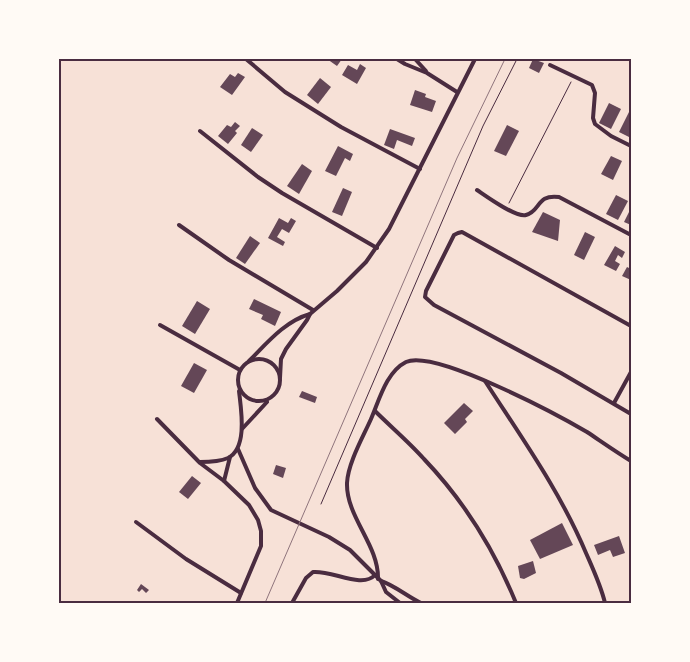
<svg xmlns="http://www.w3.org/2000/svg" width="690" height="662" font-family="Lato,sans-serif">
<rect width="100%" height="100%" fill="#f7e1d7"/>
<g fill="#644757">
<path d="M327 59H342L337 66Z"/>
<path d="M533 59 544 63 539 73 529 68Z"/>
<path d="M360 64 366 68 357 84 342 75 348 65 357 70Z"/>
<path d="M238 73 245 77 232 95 220 87 230 74 235 77Z"/>
<path d="M320 78 331 87 318 104 307 95Z"/>
<path d="M415 90 426 94 425 97 436 101 432 112 410 105Z"/>
<path d="M609 103 621 109 611 129 599 123Z"/>
<path d="M629 112 631 113V138L619 132Z"/>
<path d="M235 122 240 126 235 131 237 133 228 144 218 136 227 125 231 127Z"/>
<path d="M507 125 519 131 506 156 494 151Z"/>
<path d="M252 128 263 135 251 152 241 145Z"/>
<path d="M390 129 415 138 412 146 397 140 394 149 384 145Z"/>
<path d="M338 146 353 154 350 161 345 158 336 176 325 171Z"/>
<path d="M611 156 622 161 613 180 601 174Z"/>
<path d="M302 164 312 171 299 194 287 186Z"/>
<path d="M343 188 352 192 342 216 332 212Z"/>
<path d="M616 195 628 201 618 220 606 214Z"/>
<path d="M631 208V225L624 222Z"/>
<path d="M543 212 560 220 558 241 532 232Z"/>
<path d="M279 218 288 223 291 218 296 221 289 233 282 229 277 237 285 242 283 246 268 238Z"/>
<path d="M585 232 595 237 584 260 574 255Z"/>
<path d="M250 236 260 243 245 264 236 258Z"/>
<path d="M615 246 625 252 622 258 618 255 615 261 620 264 616 271 604 265Z"/>
<path d="M627 267 631 269V280L622 276Z"/>
<path d="M254 299 281 312 275 326 261 319 263 315 249 309Z"/>
<path d="M197 301 210 309 195 334 182 326Z"/>
<path d="M194 363 207 370 194 393 181 386Z"/>
<path d="M302 391 317 397 315 403 299 397Z"/>
<path d="M464 403 473 411 465 419 467 422 455 434 444 423Z"/>
<path d="M276 465 286 468 283 478 273 474Z"/>
<path d="M192 476 201 483 188 499 179 492Z"/>
<path d="M562 523 573 545 540 559 530 540Z"/>
<path d="M619 536 625 553 613 557 610 550 598 555 594 545Z"/>
<path d="M533 561 536 573 524 579 520 578 518 566Z"/>
<path d="M141 584 149 590 146 593 142 589 139 592 137 590Z"/>
</g>
<g fill="none" stroke-linecap="round" stroke-linejoin="round">
<g stroke="#4a2c40" stroke-width="1">
<path d="M509 203 571 82"/>
<path d="M321 504 483 126 517 59"/>
</g>
<g stroke="#4a2c40" stroke-width="4">
<path d="M246 59 285 92 341 127 420 169"/>
<path d="M397 59 405 64 427 73 457 92"/>
<path d="M415 59 426 71"/>
<path d="M550 65 592 85 595 93 593 118 595 124 611 136 631 146"/>
<path d="M200 131 258 177 282 193 377 248"/>
<path d="M477 190C486 196 516 218 526 215 541 211 536 194 559 197L631 235"/>
<path d="M179 225 229 260 313 310"/>
<path d="M160 325 240 370"/>
<path d="M631 326 462 232 458 233 454 235 426 291 425 297 434 305 561 373 631 414"/>
<circle cx="259" cy="380" r="21"/>
<path d="M249 361C267 343 285 321 310 314"/>
<path d="M280 378 281 359 286 349 307 320 310 314 337 291 366 262 389 229 475 59"/>
<path d="M485 381C521 437 560 491 586 553 593 569 601 586 605 603"/>
<path d="M614 403 631 372"/>
<path d="M375 411C391 427 409 442 424 459 464 501 494 549 516 603"/>
<path d="M157 419 200 463 224 481 249 505 258 520 261 531V546L237 603"/>
<path d="M242 429 267 402"/>
<path d="M238 449 255 488 271 510 329 537 350 550 381 581 386 592 400 603"/>
<path d="M200 462C209 462 219 462 228 458 248 448 241 409 239 391"/>
<path d="M224 481 230 457"/>
<path d="M136 522 186 559 241 593"/>
<path d="M378 579C379 545 346 517 347 483 348 463 363 437 371 419 379 401 386 372 406 362 435 349 558 415 587 432 602 442 616 452 631 461"/>
<path d="M381 581C394 585 408 597 421 603"/>
<path d="M292 603 306 578 313 572C332 570 362 589 375 575"/>
</g>
<path stroke="#8f747c" stroke-width="1" d="M265 603 457 158 505 59"/>
</g>
<rect width="690" height="662" fill="none" stroke="#fffaf5" stroke-width="120"/>
<rect x="60" y="60" width="570" height="542" fill="none" stroke="#4a2c40" stroke-width="2"/>
</svg>
